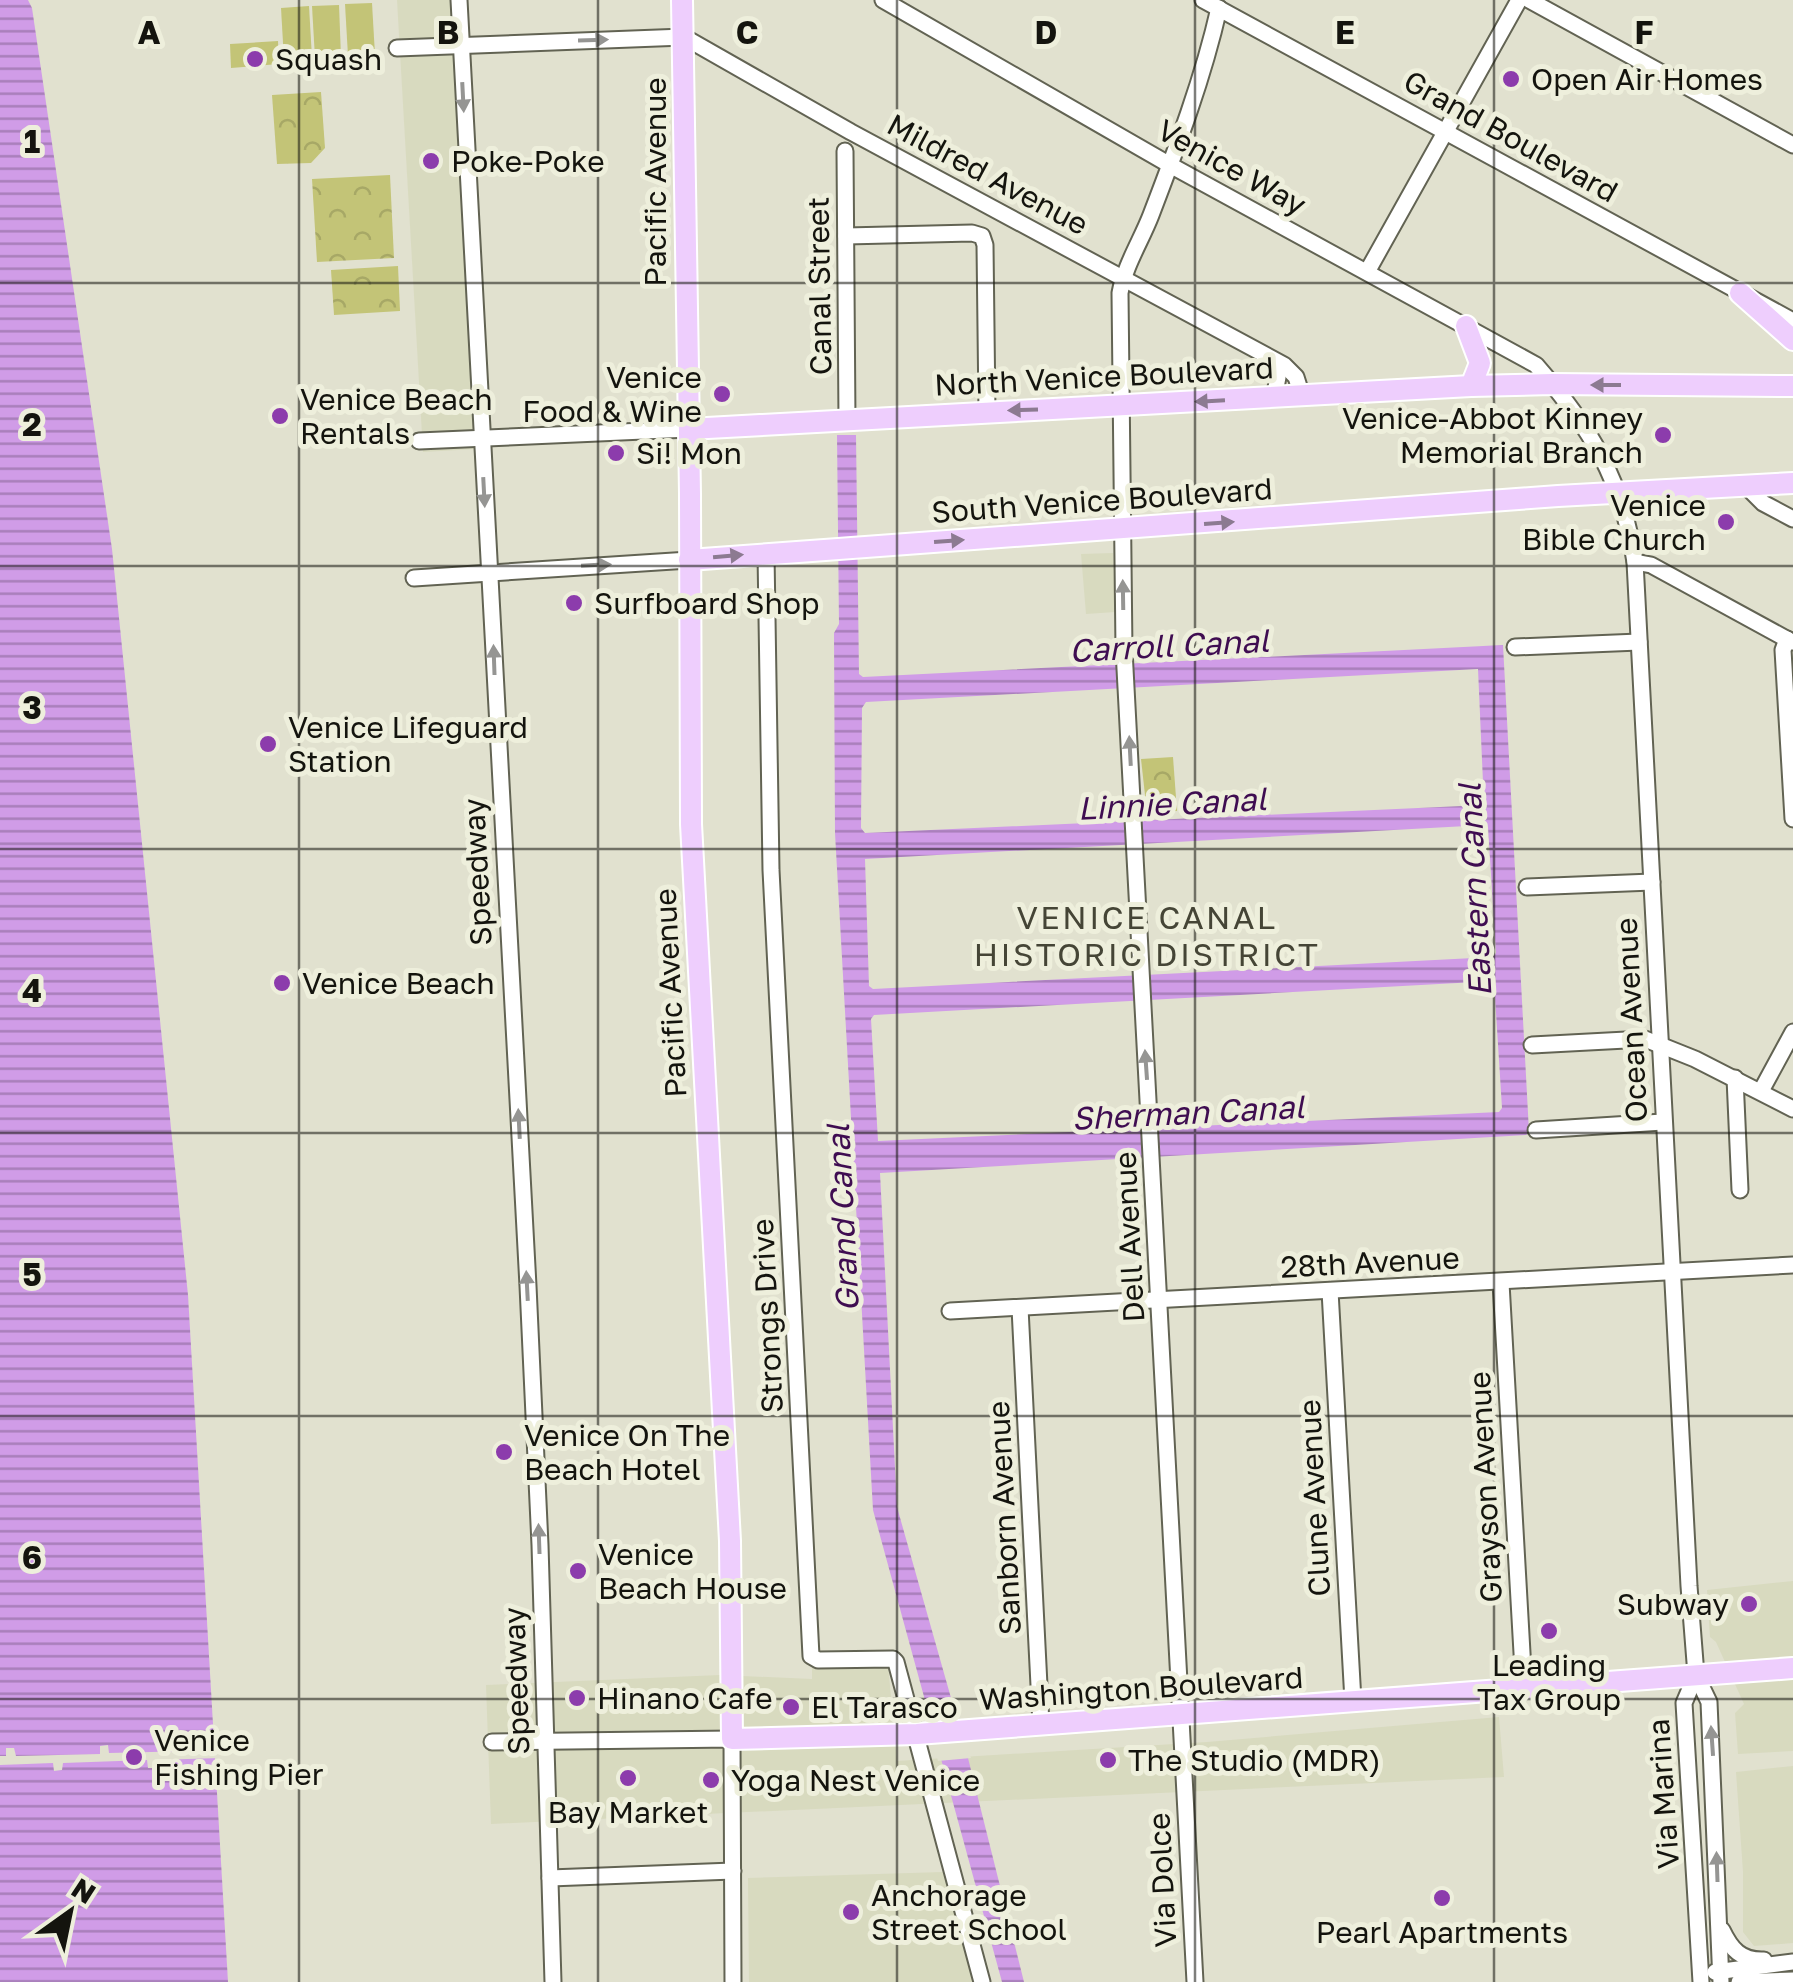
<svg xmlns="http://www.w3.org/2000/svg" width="1793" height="1982" font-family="'Golos Text',sans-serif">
<defs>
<pattern id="forest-crowns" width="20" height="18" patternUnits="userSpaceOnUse" patternTransform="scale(2.5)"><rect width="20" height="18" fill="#c3c477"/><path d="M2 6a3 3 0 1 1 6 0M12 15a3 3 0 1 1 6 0" fill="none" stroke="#a7a866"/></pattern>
<pattern id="water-rules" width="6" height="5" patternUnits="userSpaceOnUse" patternTransform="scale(2.5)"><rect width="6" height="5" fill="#d09ce7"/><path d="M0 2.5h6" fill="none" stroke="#a87eba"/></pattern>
</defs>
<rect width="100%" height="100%" fill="#e1e1cf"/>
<g fill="#d8dabf">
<path d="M397 0H454L476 449 423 452Z"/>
<path d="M1113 553 1115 612 1086 614 1081 554Z"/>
<path d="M1793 1581V1751L1738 1754 1735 1713 1744 1704 1716 1642 1710 1637 1707 1590Z"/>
<path d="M888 1665 897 1761 1207 1742 1499 1717 1504 1777 491 1824 486 1685 720 1675 812 1679V1666Z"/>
<path d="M1793 1766V1943L1754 1946 1743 1932V1872L1736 1772Z"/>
<path d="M943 1872 974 1982H749L748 1878Z"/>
</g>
<g fill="url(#forest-crowns)">
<path d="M321 92 325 148 311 163 277 164 272 95Z"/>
<path d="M390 175 394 258 317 262 312 179Z"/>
<path d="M398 266 400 311 334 315 331 270Z"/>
<path d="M1173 757 1177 811 1147 813 1141 759Z"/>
</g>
<g fill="#c3c477">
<path d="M372 3 375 55 348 56 345 4Z"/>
<path d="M339 5 341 57 315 58 312 6Z"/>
<path d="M309 6 312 58 284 60 281 8Z"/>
<path d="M278 41 279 64 231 68 230 44Z"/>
</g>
<g fill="url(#water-rules)" fill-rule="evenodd">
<path d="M0 0H28L32 8 112 549 188 1295 228 1982H0Z"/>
<path d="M837 435H856L859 674 863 677 1503 645 1529 1132 1526 1135 880 1173 897 1507 968 1758 1024 1982H1002L873 1510 835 833 834 633 839 624ZM1478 669 1484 805 865 833 861 828 862 708 866 702ZM1485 825 1488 827 1496 953 1493 957 873 989 869 986 865 859ZM1494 981 1502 1108 1499 1112 878 1141 871 1019 874 1015Z"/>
</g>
<g fill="#e1e1cf">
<path d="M954 1702 971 1758 938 1761 922 1704Z"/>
<path d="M194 1743H202L203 1750H220V1758L156 1760V1768H148L147 1760 63 1763 62 1770 54 1771 53 1763 0 1765V1756H6V1748H14L16 1756 100 1754V1746L108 1745 109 1753 193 1751Z"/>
</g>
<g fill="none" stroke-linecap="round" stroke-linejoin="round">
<defs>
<g id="minor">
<path d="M459 0 528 1286 540 1545 553 1982"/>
<path d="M883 0 1170 165 1536 365C1590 427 1622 479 1635 562L1689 1586 1696 1675 1709 1702 1721 1982"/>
<path d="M1203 0 1793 321"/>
<path d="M1529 0 1793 145"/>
<path d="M397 48 684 37 851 132 1284 365 1296 377 1302 396"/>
<path d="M845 151 847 420"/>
<path d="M846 236 972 233 982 236 985 245 987 412"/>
<path d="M1367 272 1519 0"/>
<path d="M1267 357 1278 377 1274 398"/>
<path d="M419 441 689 429"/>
<path d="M1746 486 1763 503 1793 519"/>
<path d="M766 554 771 870 811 1656 818 1660 893 1659 896 1662 982 1982"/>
<path d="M1635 562 1651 565 1792 642"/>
<path d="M414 578 689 560"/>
<path d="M1787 639 1783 650 1793 819"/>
<path d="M1515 647 1639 642"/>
<path d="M1527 887 1652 882"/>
<path d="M1532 1045 1645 1039 1695 1059 1793 1109"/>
<path d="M1735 1078 1740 1190"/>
<path d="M1761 1091 1793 1032"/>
<path d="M1536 1130 1663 1122"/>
<path d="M1501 1283 1524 1688"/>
<path d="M1330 1291 1353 1701"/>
<path d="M1020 1308 1041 1725"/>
<path d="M950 1311 1793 1265"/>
<path d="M1696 1675 1684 1703 1701 1982"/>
<path d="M492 1742 732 1739 733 1982"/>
<path d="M550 1878 733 1871"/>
<path d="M1722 1930C1731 1949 1741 1961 1764 1960"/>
<path d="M1715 1972 1793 1962"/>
<path d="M1195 1982 1124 650 1120 293C1125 265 1141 241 1151 215 1177 147 1203 79 1219 8"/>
<path d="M1739 1982 1793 1980"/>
</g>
<g id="major">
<path d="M682 0 690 494 691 824 730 1541 732 1739 917 1734 1793 1668"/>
<path d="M1740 293 1793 340"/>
<path d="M1466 326 1480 363 1471 386"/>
<path d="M689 429 1471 386 1552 384 1793 386"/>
<path d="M689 560 1558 496 1793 483"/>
</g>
</defs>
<use href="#minor" stroke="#626353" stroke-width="19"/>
<use href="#major" stroke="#fff" stroke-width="24"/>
<use href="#minor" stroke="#fff" stroke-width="15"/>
<use href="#major" stroke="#eecefd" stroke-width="20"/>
</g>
<defs><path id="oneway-solid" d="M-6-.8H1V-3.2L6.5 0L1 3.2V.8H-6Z" transform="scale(2.5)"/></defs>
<g fill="#959593">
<use href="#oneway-solid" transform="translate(593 40) rotate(-2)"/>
<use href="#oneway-solid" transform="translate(463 97) rotate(87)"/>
<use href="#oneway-solid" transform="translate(484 492) rotate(87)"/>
<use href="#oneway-solid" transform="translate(596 565) rotate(-3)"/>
<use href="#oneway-solid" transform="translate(1123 595) rotate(-91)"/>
<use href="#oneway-solid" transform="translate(494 660) rotate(-92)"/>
<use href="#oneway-solid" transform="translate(1130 751) rotate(-93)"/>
<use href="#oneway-solid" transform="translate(1146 1065) rotate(-94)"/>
<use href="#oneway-solid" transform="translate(519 1124) rotate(-93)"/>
<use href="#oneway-solid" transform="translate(527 1286) rotate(-93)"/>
<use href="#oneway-solid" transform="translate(539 1539) rotate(-92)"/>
<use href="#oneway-solid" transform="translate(1712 1741) rotate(-94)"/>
<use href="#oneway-solid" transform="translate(1717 1867) rotate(-92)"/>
</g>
<g fill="#8c7a91">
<use href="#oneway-solid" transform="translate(1606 385) rotate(180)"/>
<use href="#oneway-solid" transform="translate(1210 401) rotate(177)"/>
<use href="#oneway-solid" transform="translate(1023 410) rotate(178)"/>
<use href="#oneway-solid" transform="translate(1219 523) rotate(-4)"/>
<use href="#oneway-solid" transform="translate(949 541) rotate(-4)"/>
<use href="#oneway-solid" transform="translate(728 556) rotate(-5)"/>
</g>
<path fill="none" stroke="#14140e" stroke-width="2.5" stroke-opacity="0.55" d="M299 0V1982M598 0V1982M897 0V1982M1195 0V1982M1494 0V1982M0 283H1793M0 566H1793M0 849H1793M0 1133H1793M0 1416H1793M0 1699H1793"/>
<g fill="#8c3cac" stroke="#eeefdc" stroke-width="4">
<circle cx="255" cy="59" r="10"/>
<circle cx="1511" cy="79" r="10"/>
<circle cx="431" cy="161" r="10"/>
<circle cx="722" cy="394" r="10"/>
<circle cx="280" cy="416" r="10"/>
<circle cx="1663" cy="435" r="10"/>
<circle cx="616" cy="453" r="10"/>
<circle cx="1726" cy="522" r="10"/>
<circle cx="574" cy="603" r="10"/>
<circle cx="268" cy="744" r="10"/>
<circle cx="282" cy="983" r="10"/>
<circle cx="504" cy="1452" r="10"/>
<circle cx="578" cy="1571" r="10"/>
<circle cx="1749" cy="1604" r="10"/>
<circle cx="1549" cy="1631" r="10"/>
<circle cx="577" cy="1698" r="10"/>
<circle cx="791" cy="1707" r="10"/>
<circle cx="134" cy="1757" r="10"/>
<circle cx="1108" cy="1760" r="10"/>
<circle cx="628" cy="1778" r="10"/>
<circle cx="711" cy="1780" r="10"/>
<circle cx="1442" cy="1898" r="10"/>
<circle cx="851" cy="1912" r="10"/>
</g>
<g text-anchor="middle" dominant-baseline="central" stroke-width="10" stroke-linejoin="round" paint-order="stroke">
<g font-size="30" fill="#14140e" stroke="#eeefdc" text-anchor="start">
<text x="275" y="59">Squash</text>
<text x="1531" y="79">Open Air Homes</text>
<text x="451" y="161">Poke-Poke</text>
<text x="702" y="377" text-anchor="end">Venice<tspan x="702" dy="34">Food &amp; Wine</tspan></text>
<text x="300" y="399">Venice Beach<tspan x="300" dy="34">Rentals</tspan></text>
<text x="1643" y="418" text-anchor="end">Venice-Abbot Kinney<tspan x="1643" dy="34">Memorial Branch</tspan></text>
<text x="636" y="453">Si! Mon</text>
<text x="1706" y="505" text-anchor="end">Venice<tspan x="1706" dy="34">Bible Church</tspan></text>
<text x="594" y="603">Surfboard Shop</text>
<text x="288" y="727">Venice Lifeguard<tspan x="288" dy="34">Station</tspan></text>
<text x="302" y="983">Venice Beach</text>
<text x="524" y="1435">Venice On The<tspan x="524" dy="34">Beach Hotel</tspan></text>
<text x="598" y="1554">Venice<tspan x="598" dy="34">Beach House</tspan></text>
<text x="1729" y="1604" text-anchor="end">Subway</text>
<text x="1549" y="1665" text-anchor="middle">Leading<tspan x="1549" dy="34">Tax Group</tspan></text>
<text x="597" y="1698">Hinano Cafe</text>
<text x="811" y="1707">El Tarasco</text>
<text x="154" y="1740">Venice<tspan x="154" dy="34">Fishing Pier</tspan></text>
<text x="1128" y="1760">The Studio (MDR)</text>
<text x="731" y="1780">Yoga Nest Venice</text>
<text x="628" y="1812" text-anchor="middle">Bay Market</text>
<text x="871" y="1895">Anchorage<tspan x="871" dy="34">Street School</tspan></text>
<text x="1442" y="1932" text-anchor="middle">Pearl Apartments</text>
</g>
<g font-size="30" fill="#14140e" stroke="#eeefdc">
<text transform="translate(1511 136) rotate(29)">Grand Boulevard</text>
<text transform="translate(1232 167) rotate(29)">Venice Way</text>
<text transform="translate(988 174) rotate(28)">Mildred Avenue</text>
<text transform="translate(655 182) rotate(-90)">Pacific Avenue</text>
<text transform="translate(819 286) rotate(-91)">Canal Street</text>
<text transform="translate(1104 376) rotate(-3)">North Venice Boulevard</text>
<text transform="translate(1102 500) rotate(-4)">South Venice Boulevard</text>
<text transform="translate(477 872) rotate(-93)">Speedway</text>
<text transform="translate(670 993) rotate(-93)">Pacific Avenue</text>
<text transform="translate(1631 1020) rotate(-93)">Ocean Avenue</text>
<text transform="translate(1129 1237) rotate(-93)">Dell Avenue</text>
<text transform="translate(1370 1262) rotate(-3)">28th Avenue</text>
<text transform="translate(767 1316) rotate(-93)">Strongs Drive</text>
<text transform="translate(1485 1487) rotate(-93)">Grayson Avenue</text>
<text transform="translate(1314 1498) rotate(-93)">Clune Avenue</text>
<text transform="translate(1004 1518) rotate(-93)">Sanborn Avenue</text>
<text transform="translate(516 1681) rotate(-92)">Speedway</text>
<text transform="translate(1141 1688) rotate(-4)">Washington Boulevard</text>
<text transform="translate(1663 1794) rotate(-94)">Via Marina</text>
<text transform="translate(1162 1880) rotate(-93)">Via Dolce</text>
</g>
<g font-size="32" font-style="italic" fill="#3f0d51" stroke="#eeefdc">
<text transform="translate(1169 645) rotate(-3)">Carroll Canal</text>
<text transform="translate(1172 803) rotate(-3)">Linnie Canal</text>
<text transform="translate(1474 890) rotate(-93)">Eastern Canal</text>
<text transform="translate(1188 1112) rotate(-3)">Sherman Canal</text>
<text transform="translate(842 1218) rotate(-93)">Grand Canal</text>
</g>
<g font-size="32" letter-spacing="2.5" fill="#454536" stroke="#eeefdc">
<text x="1147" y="917">VENICE CANAL<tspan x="1147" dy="37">HISTORIC DISTRICT</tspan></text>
</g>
</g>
<g font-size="32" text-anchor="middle" font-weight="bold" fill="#14140e" stroke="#eeefdc" stroke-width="10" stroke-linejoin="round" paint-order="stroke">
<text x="149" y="44">A</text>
<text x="448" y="44">B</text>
<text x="747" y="44">C</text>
<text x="1046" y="44">D</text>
<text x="1345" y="44">E</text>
<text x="1644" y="44">F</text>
<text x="32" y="153">1</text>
<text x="32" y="436">2</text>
<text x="32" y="719">3</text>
<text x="32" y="1002">4</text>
<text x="32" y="1286">5</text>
<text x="32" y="1569">6</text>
</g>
<g transform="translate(70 1912) rotate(33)" stroke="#eeefdc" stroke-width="8" paint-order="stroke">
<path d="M0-8L18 38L0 25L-18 38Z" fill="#14140e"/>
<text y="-15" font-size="28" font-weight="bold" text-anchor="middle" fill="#14140e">N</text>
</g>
</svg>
